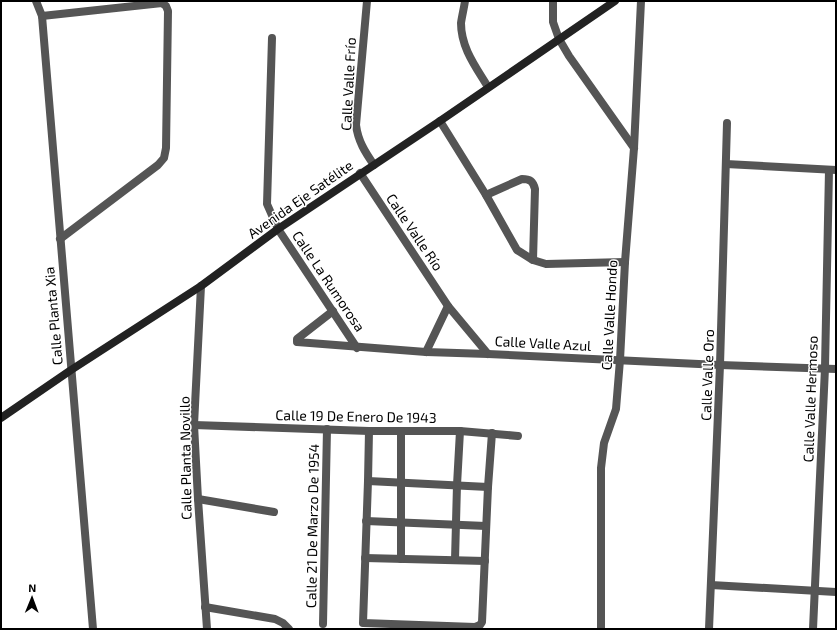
<svg xmlns="http://www.w3.org/2000/svg" width="837" height="630" font-family="'Exo 2',sans-serif">
<rect width="100%" height="100%" fill="#fff"/>
<g fill="none" stroke-linecap="round" stroke-linejoin="round">
<g stroke="#555" stroke-width="8">
<path d="M36 1 42 16 93 629"/>
<path d="M367 1 356 125C358 141 365 152 374 165"/>
<path d="M465 1C464 8 462 16 461 23 461 48 476 67 488 87"/>
<path d="M553 1V22L559 39 569 56 634 148"/>
<path d="M42 16 162 3 166 6 168 11 166 148 164 158 158 165 60 239"/>
<path d="M272 38 267 204 278 229 357 348"/>
<path d="M440 121 486 195 517 250 533 260 546 264 625 262"/>
<path d="M726 164 836 170"/>
<path d="M360 173 448 306 488 354"/>
<path d="M486 195 522 179C530 179 533 181 535 189L533 260"/>
<path d="M201 286 194 425 198 499 207 629"/>
<path d="M333 311 297 339V342L426 352 488 354 720 365 836 369"/>
<path d="M426 352 448 306"/>
<path d="M194 425 369 431H460L518 436"/>
<path d="M369 431 368 481 363 623 475 627 480 625 482 622 488 487 492 433"/>
<path d="M368 481 488 487"/>
<path d="M198 499 274 512"/>
<path d="M366 521 486 526"/>
<path d="M365 558 485 561"/>
<path d="M401 559V431"/>
<path d="M455 560 457 485 460 431"/>
<path d="M711 585 836 592"/>
<path d="M205 607 275 619 283 623 289 629"/>
<path d="M323 624 327 429"/>
<path d="M601 629V468L604 443 616 409 620 360 625 262 634 148 641 1"/>
<path d="M709 629 720 365 727 123"/>
<path d="M813 629 825 368 829 170"/>
</g>
<path stroke="#222" stroke-width="8" d="M1 418 71 370 201 286 278 229 440 121 615 1"/>
</g>
<g text-anchor="middle" dominant-baseline="central" stroke-width="3" stroke-linejoin="round" paint-order="stroke">
<g font-size="14" fill="#000" stroke="#fff">
<text transform="translate(348 84) rotate(-87)">Calle Valle Frío</text>
<text transform="translate(300 199) rotate(-35)">Avenida Eje Satélite</text>
<text transform="translate(415 232) rotate(56)">Calle Valle Río</text>
<text transform="translate(329 281) rotate(56)">Calle La Rumorosa</text>
<text transform="translate(609 315) rotate(-87)">Calle Valle Hondo</text>
<text transform="translate(53 316) rotate(-95)">Calle Planta Xia</text>
<text transform="translate(543 343) rotate(3)">Calle Valle Azul</text>
<text transform="translate(707 375) rotate(-88)">Calle Valle Oro</text>
<text transform="translate(810 399) rotate(-88)">Calle Valle Hermoso</text>
<text transform="translate(356 416) rotate(1)">Calle 19 De Enero De 1943</text>
<text transform="translate(185 458) rotate(-91)">Calle Planta Novillo</text>
<text transform="translate(312 526) rotate(-89)">Calle 21 De Marzo De 1954</text>
</g>
</g>
<rect width="837" height="630" fill="none" stroke="#000000" stroke-width="4"/>
<g transform="translate(32 598) rotate(1)" stroke="#ffffff" stroke-width="3" paint-order="stroke">
<path d="M0-3L7 15L0 10L-7 15Z" fill="#000000"/>
<text y="-6" font-size="11" font-weight="bold" text-anchor="middle" fill="#000000">N</text>
</g>
</svg>
